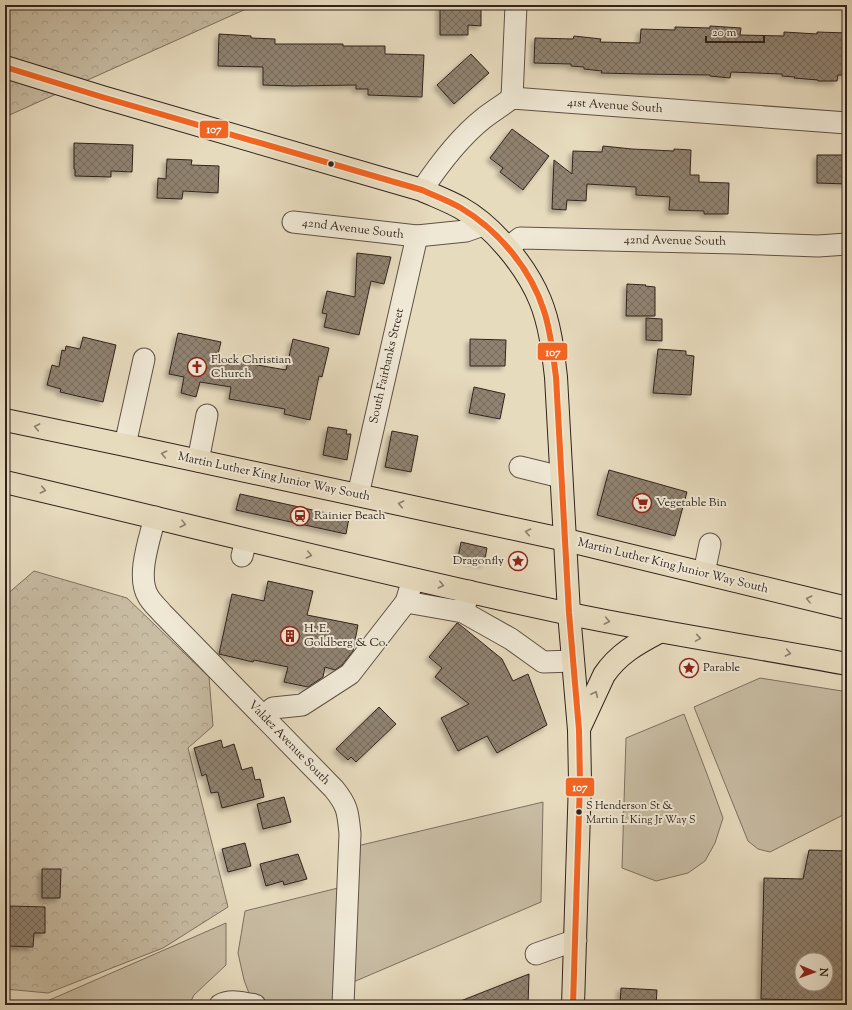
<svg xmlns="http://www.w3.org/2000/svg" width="852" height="1010" font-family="'Sorts Mill Goudy',serif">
<defs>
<pattern id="forest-crowns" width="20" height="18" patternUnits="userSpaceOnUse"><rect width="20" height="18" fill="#c8bca3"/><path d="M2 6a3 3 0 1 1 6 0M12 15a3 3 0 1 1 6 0" fill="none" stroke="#aca18c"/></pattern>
<pattern id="building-cross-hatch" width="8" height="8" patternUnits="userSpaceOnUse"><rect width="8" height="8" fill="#908371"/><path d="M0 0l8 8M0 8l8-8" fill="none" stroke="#766b5c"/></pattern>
<filter id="shadow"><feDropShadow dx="-3.5" dy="3.5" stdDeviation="2" flood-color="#0004"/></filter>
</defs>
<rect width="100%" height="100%" fill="#e7dbbe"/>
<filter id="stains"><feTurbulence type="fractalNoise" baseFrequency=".005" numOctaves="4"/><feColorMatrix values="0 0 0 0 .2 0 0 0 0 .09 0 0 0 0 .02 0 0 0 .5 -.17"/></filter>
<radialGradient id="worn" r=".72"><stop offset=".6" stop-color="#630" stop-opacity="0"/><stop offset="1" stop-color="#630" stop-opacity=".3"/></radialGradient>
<g fill="#c8bca3" stroke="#7d7060">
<path d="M760 678 842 691 847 704V806L843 815 770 852 758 849 748 841 694 707Z"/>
<path d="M684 714 707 774 723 818 715 843 705 861 688 873 656 881 622 868 626 738Z"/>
<path d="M543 802 541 902 351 983 357 846Z"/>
<path d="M338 888 334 1005H277L250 996 244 980 238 953 245 911Z"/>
<path d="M226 923V965L194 995 189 1005H38Z"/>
</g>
<g fill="url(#forest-crowns)" stroke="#7d7060">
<path d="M5 5H255L5 117Z"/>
<path d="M34 571 127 598 209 677 213 726 188 748 228 907 163 948 48 993 5 989V596Z"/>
</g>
<g fill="url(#building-cross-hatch)" stroke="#32231d" fill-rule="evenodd" filter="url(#shadow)">
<path d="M440 5H481V26L468 25V35H440Z"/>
<path d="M710 26 741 28 740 35 784 36V32L817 34V32L847 33V62H845L844 75H838L837 81H818V80L794 78 795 77 782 76V74L731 72 730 78 710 76V75L640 74 601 73 602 71 584 69V67L571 66V64L534 63 535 38 573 39 574 36 601 39 600 42 640 43 641 29 675 30V27L710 28Z"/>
<path d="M219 34 251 36V38L275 39V44H343V46H385V54L424 55 422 97 368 95V89H356V85L293 86 263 85V67L218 66Z"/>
<path d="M471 54 489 73 454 104 437 85Z"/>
<path d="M512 129 549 156 523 190 500 172 503 168 490 158Z"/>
<path d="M74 143 133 145 132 172 111 171V177L75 176V169H74Z"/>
<path d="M603 146 632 149 674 151V149L691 150 690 175H699V182L729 183 728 214H704V211L669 210 670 197 636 195V187L587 184 586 201 567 200 566 210 552 209 554 160 572 174 573 151 602 152Z"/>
<path d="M817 155H847V184L817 183Z"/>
<path d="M167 159 192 160 191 165 219 166 218 193 183 191 182 199 157 198 158 178 166 179Z"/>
<path d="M357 253 391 257 384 284 371 281 359 335 324 327 327 314 322 313 327 291 355 297Z"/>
<path d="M627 284 646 285 645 286 655 287V316H626Z"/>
<path d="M646 318 662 319V341L646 340Z"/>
<path d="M178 333 221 342 217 358 286 370 293 339 329 348 322 377 319 376 310 420 284 414 285 409 229 399 231 387 200 382 196 397 181 393 184 377 169 374Z"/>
<path d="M83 337 116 345 103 402 60 392 61 389 47 385 52 365 59 367 62 350 65 351 66 346 80 349Z"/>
<path d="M470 339 506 340 505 366H470Z"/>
<path d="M658 349 686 351V355L694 356 691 395 653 393Z"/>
<path d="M474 387 505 394 500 419 469 413Z"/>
<path d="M328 427 347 430 346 434H351L347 460 323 455Z"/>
<path d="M392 431 418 436 411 472 385 467Z"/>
<path d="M609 470 687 492 675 536 597 515Z"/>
<path d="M240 494 349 518 346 534 236 510Z"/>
<path d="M461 542 487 548 484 564 458 558Z"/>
<path d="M268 581 313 591 307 615 358 625 353 651 342 665 335 670 325 667 323 677 308 687 284 682 288 667 254 660 253 662 219 654 232 594 264 601Z"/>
<path d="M457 623 459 624 502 659 513 681 528 674 547 725 497 753 487 736 458 751 441 718 469 704 435 677 442 668 429 657Z"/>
<path d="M379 707 396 724 356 762 351 757 348 760 336 749Z"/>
<path d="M221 740 223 748 234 744 242 770 252 767 255 780 260 779 264 797 222 808 218 792 211 793 206 774 202 776 194 748Z"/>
<path d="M284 797 291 822 263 829 257 804Z"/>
<path d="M245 843 251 866 228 872 222 849Z"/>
<path d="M809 850 847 851V1001L761 999 764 878 803 879ZM802 960H826V984H802Z"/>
<path d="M298 854 307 879 284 885 283 881 266 886 260 864Z"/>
<path d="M42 869H61L60 898H42Z"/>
<path d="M10 906 45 907V933H34L33 947 9 946Z"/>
<path d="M529 974 528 1005H453V1004Z"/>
<path d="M621 988 657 990 656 1005H620Z"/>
</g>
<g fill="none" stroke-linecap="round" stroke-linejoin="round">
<defs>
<g id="minor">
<path d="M512 98 516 5"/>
<path d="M422 190C438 166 461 136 484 118 493 111 503 105 512 98L847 123"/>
<path d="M293 222 417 236 466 231 483 225"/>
<path d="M508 248 520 238 736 243 818 246 847 244"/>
<path d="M125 445 144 359"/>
<path d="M198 461 207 415"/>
<path d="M520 467 561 477"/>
<path d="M358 495 417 236"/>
<path d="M155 517C150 538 136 576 148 596 151 602 157 607 162 613L334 789C348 806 348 813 350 834L343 1005"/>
<path d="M242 556 246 540"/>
<path d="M704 573 710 544"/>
<path d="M469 591 463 612 511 639 543 662 573 661"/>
<path d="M406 602 463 612"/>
<path d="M264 717 273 708 302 705 350 674 406 602 413 579"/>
<path d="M536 954 576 940"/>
<path d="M220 1005C230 999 245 1003 255 1005"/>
</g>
<g id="major">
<path d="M5 67 102 97 422 190C435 196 449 201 461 208 493 226 526 266 540 300 550 324 553 351 556 377L569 613 579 730 580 781 573 1005"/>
<path d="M5 420 125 445 566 540 847 608"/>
<path d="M5 482C193 526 381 574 570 614 662 633 755 647 847 664"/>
<path d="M579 729 604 675C618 654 638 643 659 632"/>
</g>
</defs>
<use href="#minor" stroke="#5f5145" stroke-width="23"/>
<use href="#major" stroke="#32231d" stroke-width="24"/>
<use href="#minor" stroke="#efe8d5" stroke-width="21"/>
<use href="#major" stroke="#e7dbbe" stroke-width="22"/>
<defs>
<path id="bus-1" d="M5 67 102 97 422 190C435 196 449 201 461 208 498 230 531 269 544 311 551 332 553 355 556 377L569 613 579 730 580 781 573 1005"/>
</defs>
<use href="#bus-1" stroke="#efe8d5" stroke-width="9"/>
<use href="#bus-1" stroke="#f26522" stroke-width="6"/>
</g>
<defs><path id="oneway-chevron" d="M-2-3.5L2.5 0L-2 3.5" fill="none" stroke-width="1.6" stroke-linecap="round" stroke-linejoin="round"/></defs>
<g stroke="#8c7f6e">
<use href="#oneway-chevron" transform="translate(37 427) rotate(-169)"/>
<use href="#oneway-chevron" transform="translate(164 454) rotate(-168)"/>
<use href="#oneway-chevron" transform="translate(43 490) rotate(13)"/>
<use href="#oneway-chevron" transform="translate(401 504) rotate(-168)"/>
<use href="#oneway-chevron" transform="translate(183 524) rotate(14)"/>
<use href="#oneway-chevron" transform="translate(528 532) rotate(-168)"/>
<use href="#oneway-chevron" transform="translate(309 555) rotate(13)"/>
<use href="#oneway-chevron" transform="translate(441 585) rotate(13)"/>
<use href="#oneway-chevron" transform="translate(809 599) rotate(-166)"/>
<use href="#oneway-chevron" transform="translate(607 621) rotate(11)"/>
<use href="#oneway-chevron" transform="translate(698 638) rotate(9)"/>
<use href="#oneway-chevron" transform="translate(788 653) rotate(11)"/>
<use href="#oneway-chevron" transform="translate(595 694) rotate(-65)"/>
</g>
<defs>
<symbol id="church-ring" viewBox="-11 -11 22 22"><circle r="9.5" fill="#efe8d5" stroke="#8f2418" stroke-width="1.5"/><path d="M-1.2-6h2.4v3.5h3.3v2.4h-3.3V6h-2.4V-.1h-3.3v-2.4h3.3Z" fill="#8f2418"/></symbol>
<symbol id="supermarket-ring" viewBox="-11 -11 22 22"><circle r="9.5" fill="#efe8d5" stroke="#8f2418" stroke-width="1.5"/><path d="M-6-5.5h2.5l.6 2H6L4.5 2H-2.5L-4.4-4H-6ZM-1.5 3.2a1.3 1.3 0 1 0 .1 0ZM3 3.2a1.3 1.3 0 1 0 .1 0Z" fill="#8f2418"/></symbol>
<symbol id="station-ring" viewBox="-11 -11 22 22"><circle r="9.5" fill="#efe8d5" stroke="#8f2418" stroke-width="1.5"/><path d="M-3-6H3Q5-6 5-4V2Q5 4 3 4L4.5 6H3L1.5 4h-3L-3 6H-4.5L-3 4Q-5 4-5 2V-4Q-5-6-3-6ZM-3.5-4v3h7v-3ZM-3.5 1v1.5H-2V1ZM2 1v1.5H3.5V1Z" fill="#8f2418"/></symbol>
<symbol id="sight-ring" viewBox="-11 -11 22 22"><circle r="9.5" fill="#efe8d5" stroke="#8f2418" stroke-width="1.5"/><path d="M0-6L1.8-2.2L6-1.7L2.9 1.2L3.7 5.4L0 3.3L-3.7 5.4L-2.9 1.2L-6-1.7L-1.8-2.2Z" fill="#8f2418"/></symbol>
<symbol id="building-ring" viewBox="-11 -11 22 22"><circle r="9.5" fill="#efe8d5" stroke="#8f2418" stroke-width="1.5"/><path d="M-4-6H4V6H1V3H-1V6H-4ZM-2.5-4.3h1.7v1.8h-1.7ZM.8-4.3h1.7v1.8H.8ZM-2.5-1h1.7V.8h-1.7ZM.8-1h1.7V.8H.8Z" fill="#8f2418"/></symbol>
</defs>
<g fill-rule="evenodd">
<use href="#church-ring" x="186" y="356" width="22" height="22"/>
<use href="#supermarket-ring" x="631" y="492" width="22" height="22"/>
<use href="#station-ring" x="289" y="505" width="22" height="22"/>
<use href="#sight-ring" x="507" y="550" width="22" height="22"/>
<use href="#building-ring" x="279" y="625" width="22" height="22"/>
<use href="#sight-ring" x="678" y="657" width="22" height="22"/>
</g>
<g fill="#32231d" stroke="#efe8d5" stroke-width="1.5">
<circle cx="331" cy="164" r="3.5"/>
<circle cx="579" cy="812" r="3.5"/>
</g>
<g text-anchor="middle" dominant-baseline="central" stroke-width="4" stroke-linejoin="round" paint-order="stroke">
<g font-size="11" fill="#32231d" stroke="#efe8d5" text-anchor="start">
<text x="586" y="806">S Henderson St &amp;<tspan x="586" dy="14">Martin L King Jr Way S</tspan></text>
</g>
<g font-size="12" fill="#32231d" stroke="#efe8d5">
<text transform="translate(615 106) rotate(4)">41st Avenue South</text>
<text transform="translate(353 229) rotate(7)">42nd Avenue South</text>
<text transform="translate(675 241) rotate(1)">42nd Avenue South</text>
<text transform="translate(387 366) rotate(-77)">South Fairbanks Street</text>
<text transform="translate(274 477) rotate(12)">Martin Luther King Junior Way South</text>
<text transform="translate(673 566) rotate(14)">Martin Luther King Junior Way South</text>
<text transform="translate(289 743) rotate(46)">Valdez Avenue South</text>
</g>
<g font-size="12" fill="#32231d" stroke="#efe8d5" text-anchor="start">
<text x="211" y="360">Flock Christian<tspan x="211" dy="14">Church</tspan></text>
<text x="656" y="503">Vegetable Bin</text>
<text x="314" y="516">Rainier Beach</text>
<text x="504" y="561" text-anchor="end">Dragonfly</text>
<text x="304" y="629">H. E.<tspan x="304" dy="14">Goldberg &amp; Co.</tspan></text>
<text x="703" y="668">Parable</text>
</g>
</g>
<g stroke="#efe8d5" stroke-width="1.5">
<rect x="199" y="120" width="30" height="19" rx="4" fill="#f26522"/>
<rect x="537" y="342" width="31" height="19" rx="4" fill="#f26522"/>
<rect x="565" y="777" width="30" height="20" rx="4" fill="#f26522"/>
</g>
<g font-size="11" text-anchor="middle" font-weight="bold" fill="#fff">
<text x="214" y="133">107</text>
<text x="553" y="356">107</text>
<text x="580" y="791">107</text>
</g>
<rect width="852" height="1010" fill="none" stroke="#e7dbbe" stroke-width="20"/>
<rect x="6" y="6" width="840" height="998" fill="none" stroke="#32231d" stroke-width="2"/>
<rect x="10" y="10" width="832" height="990" fill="none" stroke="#32231d"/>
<g transform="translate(814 972) rotate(92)"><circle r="19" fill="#efe8d5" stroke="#a3998b"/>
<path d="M0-3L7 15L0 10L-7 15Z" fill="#8f2418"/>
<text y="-6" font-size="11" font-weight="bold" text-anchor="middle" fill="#32231d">N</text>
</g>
<path d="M706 36v6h58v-6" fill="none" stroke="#32231d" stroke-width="2"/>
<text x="712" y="36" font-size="12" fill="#32231d" stroke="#efe8d5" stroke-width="3" paint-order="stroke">20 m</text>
<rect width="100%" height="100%" filter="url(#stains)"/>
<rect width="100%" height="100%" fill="url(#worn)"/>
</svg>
